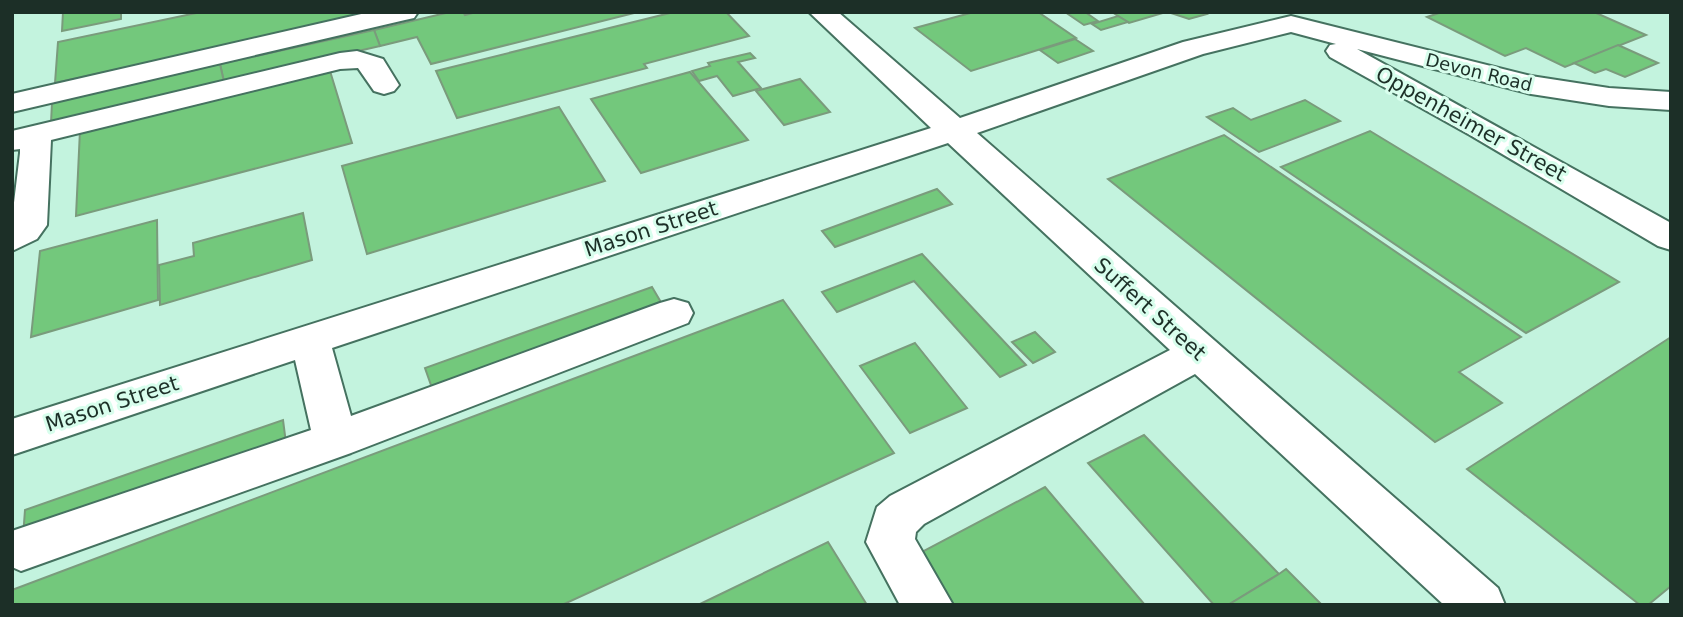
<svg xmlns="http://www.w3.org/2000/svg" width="1683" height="617" font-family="'DejaVu Sans',sans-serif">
<rect width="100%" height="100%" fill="#c3f3de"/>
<g fill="#73c87c" stroke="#7a9b7c" stroke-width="2">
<path d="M63 12H121V19L62 31Z"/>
<path d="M201 12H365L367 19 260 38 55 83 58 42Z"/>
<path d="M450 12H463L465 15 476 12H638L431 64 417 37 380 46 374 30Z"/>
<path d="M674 12H726L749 36 644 64 647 68 457 118 436 71Z"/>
<path d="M974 12H1038L1076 38 971 71 915 28Z"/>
<path d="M1065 12H1085L1098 21 1084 25Z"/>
<path d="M1112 12H1166L1129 23Z"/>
<path d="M1168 12H1205L1207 14 1189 19Z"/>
<path d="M1442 12H1594L1646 35 1565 67 1526 48 1505 56 1427 17Z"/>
<path d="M1118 16 1128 22 1101 30 1092 24Z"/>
<path d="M374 30 380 46 224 82 220 64Z"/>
<path d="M1075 39 1093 51 1058 63 1040 50Z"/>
<path d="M1618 45 1658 63 1625 77 1606 69 1595 73 1574 63Z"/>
<path d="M750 53 755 58 738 62 761 88 733 96 717 76 699 81 692 71 710 66 708 63Z"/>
<path d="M220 64 224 82 51 123 52 103Z"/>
<path d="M330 71 352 143 76 216 80 130Z"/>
<path d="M690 72 748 140 641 173 591 99Z"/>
<path d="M800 79 830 112 784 125 756 91Z"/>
<path d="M1305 100 1340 121 1259 152 1207 117 1233 108 1251 120Z"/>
<path d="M559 107 605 181 367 254 342 166Z"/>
<path d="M1370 131 1619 282 1526 333 1281 167Z"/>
<path d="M1224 135 1521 337 1459 372 1502 403 1435 442 1108 179Z"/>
<path d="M937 189 952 204 835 247 822 231Z"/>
<path d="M303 213 312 260 160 305 159 265 194 256 193 243Z"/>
<path d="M157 220 158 300 31 337 40 251Z"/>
<path d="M922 254 1026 365 1000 377 914 281 837 312 822 292Z"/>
<path d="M652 287 662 304 432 388 425 368Z"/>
<path d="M783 300 894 453 562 605H12V590Z"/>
<path d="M1035 332 1055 352 1033 363 1012 342Z"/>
<path d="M1671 337V586L1648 605H1640L1467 469Z"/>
<path d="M915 343 967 408 910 433 860 366Z"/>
<path d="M283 420 286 443 23 537 25 510Z"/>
<path d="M1144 435 1279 574 1228 605H1214L1088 463Z"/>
<path d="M1045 487 1145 605H950L916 555Z"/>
<path d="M828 542 867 605H698Z"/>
<path d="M1286 569 1322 605H1228L1279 574Z"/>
</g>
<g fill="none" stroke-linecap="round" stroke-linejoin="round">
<defs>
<g id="minor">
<path d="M370 12H418L414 18 405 20 12 112V94Z"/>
<path d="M809 12H838L960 118 1183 42 1291 16 1531 76 1609 88 1671 92V110L1609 106 1531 94 1357 49 1671 223V250L1658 246 1470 135 1330 57 1326 51 1330 45 1336 44 1291 32 1203 54 977 133 1498 588 1505 605H1444L1195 374 924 524 916 532 915 539 953 605H900L866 542 877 507 890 496 1170 350 948 143 332 348 351 416 660 303 674 299 688 303 693 313 688 323 351 453 21 571 12 567V531L311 430 295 360 12 455V419L931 128Z"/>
<path d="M357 51 383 59 399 85 394 91 384 94 374 91 358 68 340 69 51 140 47 225 37 239 12 251V219L20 153V149L12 150V131L340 53Z"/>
</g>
</defs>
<use href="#minor" stroke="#457260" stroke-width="4"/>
<use href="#minor" fill="#fff" fill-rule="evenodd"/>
</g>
<g text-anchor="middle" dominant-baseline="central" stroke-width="6" stroke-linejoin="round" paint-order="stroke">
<g font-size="18" fill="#1c2f27" stroke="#d8feed">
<text transform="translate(1479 72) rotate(14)">Devon Road</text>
</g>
<g font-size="21" fill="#1c2f27" stroke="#d8feed">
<text transform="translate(1471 124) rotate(29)">Oppenheimer Street</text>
<text transform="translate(651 229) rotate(-18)">Mason Street</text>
<text transform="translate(1150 309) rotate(42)">Suffert Street</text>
<text transform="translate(112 404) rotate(-18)">Mason Street</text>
</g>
</g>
<rect width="1683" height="617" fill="none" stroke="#1c2f27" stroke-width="28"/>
</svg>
